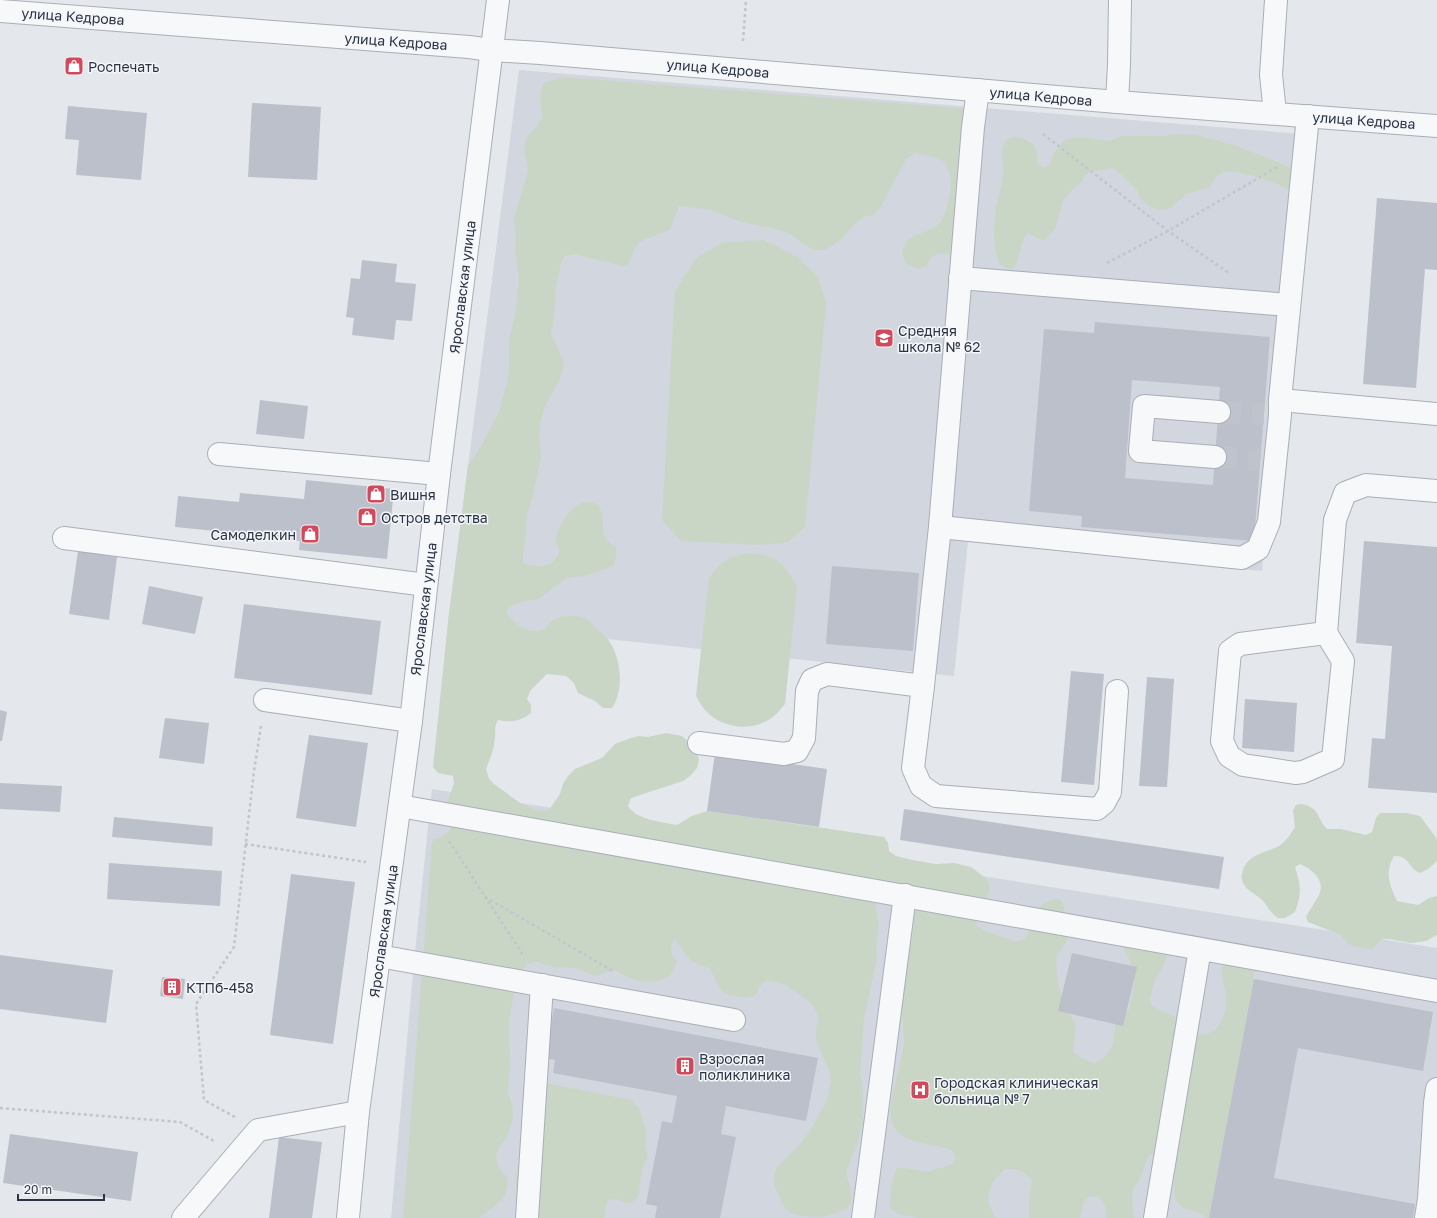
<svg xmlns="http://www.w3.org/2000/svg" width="1437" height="1218" font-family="'Golos Text',sans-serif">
<rect width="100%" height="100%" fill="#e4e7ec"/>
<g fill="#d2d6de">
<path d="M519 70 1302 134 1262 571 968 542 954 676 448 622Z"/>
<path d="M432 789 1437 948V1218H391L414 962Z"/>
</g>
<g fill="#c9d6c5">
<path d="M562 77 969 109 957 257C942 251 934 251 926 266L917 269 907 264C903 258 900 252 905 244 914 232 931 233 941 222 946 216 952 188 951 180 951 175 948 167 945 163 938 156 924 155 916 153L907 158 880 208 873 215 864 217 856 223 838 242 824 250H815L806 246 790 234 780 230 741 222 712 210 679 206 670 229C660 235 646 237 638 244 633 249 631 261 626 267L574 254 565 256 561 263 556 288 554 318 551 334 564 362 560 379 544 408 540 425 539 433 541 457 532 499 527 514 526 531 523 555V563C541 567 550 570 560 552 559 548 556 544 556 540 556 525 580 491 597 505 606 513 601 530 605 538 606 541 613 545 616 548V556L614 564 606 569 584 576 566 578 537 600H528L509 606 506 613C514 622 521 630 534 631 544 632 547 626 554 620 558 617 567 616 572 616 577 616 586 618 589 621 592 623 593 626 595 628 599 631 604 633 607 638 621 656 625 689 612 708H603L595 701 578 693 574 683 566 676 547 674 530 691 527 699 531 705V713C521 721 511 723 498 720 494 728 496 728 495 736 495 747 490 759 486 769L489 779 494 784 523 805 540 811 549 810 560 794 563 784 568 776 575 769 602 758 615 744 631 738 639 736 648 737 666 733 682 736 688 741 697 752 699 760 697 768 691 775 683 781 631 798 628 806C637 820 661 822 677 825L692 816 707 811 884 837 888 843 889 851 896 856 912 860 936 864 954 863 971 867 983 876 988 881 990 889 987 897 981 902 975 919 977 926 985 931 1016 942C1018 941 1023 940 1025 938 1030 934 1030 926 1032 921 1037 908 1045 899 1059 899L1063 904 1065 912V919L1068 934 1066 942 1057 957 1056 965 1058 982 1062 998 1076 1026 1073 1051C1080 1058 1086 1061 1095 1063 1098 1062 1101 1060 1104 1058 1113 1050 1116 1033 1115 1022L1121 1015 1129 1010C1132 994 1138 979 1131 963 1128 956 1124 949 1120 943L1165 950 1166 958 1163 967 1154 982 1150 999 1152 1006C1161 1012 1171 1013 1180 1020 1185 1024 1189 1032 1195 1034 1218 1040 1228 1013 1226 996 1223 978 1218 976 1227 957L1273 969 1253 972 1254 979 1209 1218H1205L1204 1214C1198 1212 1192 1211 1186 1209 1167 1202 1176 1176 1176 1161 1167 1154 1161 1152 1150 1155 1145 1162 1144 1168 1141 1176 1140 1180 1137 1183 1135 1186 1130 1196 1133 1208 1134 1218H1106C1108 1209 1104 1203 1098 1196L1088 1197 1083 1204 1080 1218H1029V1200L1032 1181C1023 1171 1019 1169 1005 1169 996 1177 986 1189 989 1203 990 1208 993 1213 995 1218H920L898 1214 890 1208 891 1187 897 1168H906L926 1172 951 1165 956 1158 952 1150C937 1145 921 1145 907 1138 901 1136 894 1129 892 1123 886 1105 902 1064 904 1044 904 1023 899 1002 902 982 905 956 918 935 912 909L876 901V909L879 924 876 947 877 958 864 1019 860 1074 863 1090V1121L856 1149 851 1157 846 1173 850 1187 851 1203 846 1209 830 1215 819 1217 801 1216 791 1213 784 1207 775 1187 774 1178 776 1168 801 1143 813 1126 827 1100 831 1081 829 1071 816 1040V1029L819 1019 814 1007 807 1000 786 985 766 980 759 987 756 995 747 998 726 994 719 987 710 969 691 961 674 939C670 948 670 954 677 962 675 967 673 972 669 976 661 982 644 982 635 980 628 978 620 973 614 970L595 976 576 968 555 967 536 962 527 964 521 972 515 987 509 1022 510 1063 508 1094 512 1104 513 1117 508 1135 505 1141 500 1145 496 1157 499 1168 507 1177 508 1183 505 1195 501 1200 480 1218H403L432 843 434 839 440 838 451 830 446 806 454 783 453 776 438 773 433 767 448 622 468 465 479 450 499 412 507 382 509 368V340L516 310 519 279 515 250 516 242 514 218 528 171C528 161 522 152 525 143 527 132 539 128 542 117 543 110 540 105 540 98 540 93 542 88 544 83Z"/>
<path d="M1175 134 1196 135 1239 147 1283 164 1301 175 1290 191C1280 183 1233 167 1222 173 1216 176 1213 181 1210 187L1186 194 1171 208 1165 210H1158L1147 205 1139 196 1137 190 1133 186 1115 169 1109 168 1103 170 1091 171 1085 175 1082 181 1072 190 1063 201 1055 229 1045 240 1039 239 1028 233C1017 242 1023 260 1011 270L1000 265C993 249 993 227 996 210 998 198 1002 187 1003 175 1005 164 998 152 1005 142 1012 131 1032 140 1036 149 1038 153 1037 160 1038 164L1044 168 1049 165 1054 153 1061 144 1066 140 1073 138 1080 137 1110 141 1122 136H1164Z"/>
<path d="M764 240 797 257 818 277 826 304 805 527 788 542 762 545 681 541 662 520 675 291 697 257 724 242Z"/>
<path d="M747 553C775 555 784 562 797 587L785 704C781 708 778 713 774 716 754 733 721 729 704 709 701 705 698 700 696 696L709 578C721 562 727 558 747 553Z"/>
<path d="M1302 804C1320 808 1316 817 1327 829H1341L1366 835 1372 832 1376 818 1380 813H1407L1420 816 1437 839V861L1428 869 1420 873C1408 869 1411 856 1394 856 1384 872 1390 886 1397 901L1418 905 1429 898 1437 896V935L1426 941 1411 943 1389 939H1383L1372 949 1354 946 1348 944 1341 935 1308 922 1306 917C1310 909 1315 902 1319 895 1326 880 1312 869 1300 864L1295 867C1301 887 1302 892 1295 912L1285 918H1278C1268 911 1269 907 1262 900 1256 894 1247 891 1243 883 1242 880 1241 878 1242 874 1245 855 1265 853 1279 846 1286 842 1291 833 1295 827L1293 810 1296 805Z"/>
<path d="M540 1082 631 1100 639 1108 645 1127 646 1136 645 1146 648 1156 642 1169 639 1193 636 1199 630 1204 615 1199 607 1201 604 1218H519L517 1204 516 1189V1178L522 1155V1120L523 1112Z"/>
</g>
<g fill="#bbc0ca" fill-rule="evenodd">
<path d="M252 103 321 107 317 180 248 177Z"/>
<path d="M68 106 147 113 141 180 76 175 79 140 65 139Z"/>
<path d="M1377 198 1437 203V270L1425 269 1416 388 1363 384Z"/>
<path d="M362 260 397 264 395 282 416 284 412 321 396 320 394 340 352 335 354 318 346 317 351 278 360 279Z"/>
<path d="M1095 322 1270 337 1254 541 1081 527 1082 516 1029 511 1044 329 1094 333ZM1132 380 1220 387 1213 485 1125 478Z"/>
<path d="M260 400 308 406 304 439 256 434Z"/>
<path d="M306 480 394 489 387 559 299 550 300 541 236 535V533L175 527 178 496 239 502 240 493 304 499Z"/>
<path d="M1364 541 1437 547V793L1368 788 1372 738 1385 739 1392 646 1356 643Z"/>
<path d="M78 551 117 557 109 620 69 614Z"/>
<path d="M832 566 919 573 913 651 826 644Z"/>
<path d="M149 586 203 597 195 634 142 624Z"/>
<path d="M244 604 381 621 372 695 234 678Z"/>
<path d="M1071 671 1104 674 1094 785 1061 782Z"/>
<path d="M1147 677 1174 679 1167 787 1139 786Z"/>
<path d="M1245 699 1297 703 1294 752 1242 748Z"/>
<path d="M0 710 7 712 2 741H0Z"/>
<path d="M165 718 209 723 204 764 159 758Z"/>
<path d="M309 735 368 743 356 827 296 818Z"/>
<path d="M715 753 827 769 819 827 707 811Z"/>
<path d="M0 783 62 786 60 812 0 809Z"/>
<path d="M904 809 1224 857 1219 889 900 840Z"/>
<path d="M114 817 213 827 212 846 112 837Z"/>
<path d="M109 863 222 871 220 906 107 899Z"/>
<path d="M291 874 355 882 333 1044 270 1035Z"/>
<path d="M1072 953 1137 967 1123 1026 1058 1011Z"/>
<path d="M0 955 113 970 106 1023 0 1009Z"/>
<path d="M162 977 185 979 183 999 160 996Z"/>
<path d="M1254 979 1433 1012 1423 1071 1298 1048 1274 1178 1415 1204 1413 1218H1209Z"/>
<path d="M554 1008 818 1058 806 1121 726 1106 721 1134 736 1137 720 1218H655L657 1206 646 1204 662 1121 672 1123 677 1096 553 1073 555 1060 545 1058Z"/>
<path d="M10 1134 138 1152 131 1201 3 1183Z"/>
<path d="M279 1137 322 1142 312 1218H269Z"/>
</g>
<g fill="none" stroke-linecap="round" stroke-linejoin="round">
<g stroke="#bfc3cb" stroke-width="22" stroke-dasharray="22 11" stroke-linecap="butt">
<path d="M1219 412 1264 414"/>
<path d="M1215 457 1260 460"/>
</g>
<defs>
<g id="minor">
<path d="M0 11 469 47 491 50 540 53 1117 102 1437 126"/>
<path d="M978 90 973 127 940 527 923 686 913 768 921 786 936 796 1097 809 1104 803 1110 792 1117 691"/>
<path d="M1117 102 1119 64 1120 0"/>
<path d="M1275 113 1271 75 1276 0"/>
<path d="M960 278 1289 305"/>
<path d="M1280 400 1437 414"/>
<path d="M219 454 439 474"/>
<path d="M1215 457 1140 451 1144 406 1219 412"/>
<path d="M940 527 1242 558 1258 549 1269 522 1280 415V400L1308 116"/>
<path d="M64 538 426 585"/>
<path d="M1326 633 1343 661 1333 759 1303 772 1295 773 1243 765 1229 756 1222 741 1230 651 1240 644Z"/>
<path d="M1326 633 1335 520 1345 493 1366 485 1437 491"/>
<path d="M265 700 411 721"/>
<path d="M699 743 784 754 797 751 804 738 807 691 812 680 827 674 923 686"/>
<path d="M400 806 1437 991"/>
<path d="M379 956 734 1020"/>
<path d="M183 1218 258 1130 358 1112"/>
<path d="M348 1218 358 1112 411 721 439 474 498 0"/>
<path d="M527 1218 542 985"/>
<path d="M863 1218 905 895"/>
<path d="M1155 1218 1200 949"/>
<path d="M1426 1218 1429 1199 1435 1103 1437 1089"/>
</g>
</defs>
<use href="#minor" stroke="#a9aeb7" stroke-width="24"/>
<g stroke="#c2c5cb" stroke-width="2.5" stroke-dasharray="3 3" stroke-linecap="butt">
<path d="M743 41 746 0"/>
<path d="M1043 134 1168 231 1229 273"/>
<path d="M1107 263 1168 231 1277 167"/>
<path d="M449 841 523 955"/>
<path d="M245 844 366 862"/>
<path d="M485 897 613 971"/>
<path d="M0 1108 180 1122 214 1141"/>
<path d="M235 1117 204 1100 196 1004 234 947 254 771 261 726"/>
</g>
<use href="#minor" stroke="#f7f8fa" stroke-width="22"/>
</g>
<defs>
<symbol id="shop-square" viewBox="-11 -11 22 22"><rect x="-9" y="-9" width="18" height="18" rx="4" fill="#d1495b" stroke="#f4f6f9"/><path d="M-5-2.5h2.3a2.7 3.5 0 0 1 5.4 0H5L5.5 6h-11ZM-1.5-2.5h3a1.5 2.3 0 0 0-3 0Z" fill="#fff"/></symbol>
<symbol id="school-square" viewBox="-11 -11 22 22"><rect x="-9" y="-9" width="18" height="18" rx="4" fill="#d1495b" stroke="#f4f6f9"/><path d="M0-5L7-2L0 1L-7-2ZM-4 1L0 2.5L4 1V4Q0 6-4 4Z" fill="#fff"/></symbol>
<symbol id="building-square" viewBox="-11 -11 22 22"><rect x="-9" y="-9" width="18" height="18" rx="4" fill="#d1495b" stroke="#f4f6f9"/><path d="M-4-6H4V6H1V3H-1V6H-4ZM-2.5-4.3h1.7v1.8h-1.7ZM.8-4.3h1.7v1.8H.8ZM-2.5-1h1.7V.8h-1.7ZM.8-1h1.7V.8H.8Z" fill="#fff"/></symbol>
<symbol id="hospital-square" viewBox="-11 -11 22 22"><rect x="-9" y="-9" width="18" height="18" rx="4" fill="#d1495b" stroke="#f4f6f9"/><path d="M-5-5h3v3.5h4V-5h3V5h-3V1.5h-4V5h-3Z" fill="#fff"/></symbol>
</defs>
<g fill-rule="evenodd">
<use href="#shop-square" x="63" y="55" width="22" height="22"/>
<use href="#school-square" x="873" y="327" width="22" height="22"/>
<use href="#shop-square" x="365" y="483" width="22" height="22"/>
<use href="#shop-square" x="356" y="506" width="22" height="22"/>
<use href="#shop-square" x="299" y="523" width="22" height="22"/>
<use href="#building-square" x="161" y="976" width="22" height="22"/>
<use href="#building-square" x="674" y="1055" width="22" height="22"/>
<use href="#hospital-square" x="909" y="1079" width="22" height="22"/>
</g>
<g text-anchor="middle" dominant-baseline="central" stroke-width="3" stroke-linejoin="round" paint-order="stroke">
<g font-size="14" fill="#2b3445" stroke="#f4f6f9">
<text transform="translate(73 16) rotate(4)">улица Кедрова</text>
<text transform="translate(396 41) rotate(4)">улица Кедрова</text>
<text transform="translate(718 68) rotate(5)">улица Кедрова</text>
<text transform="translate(1041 96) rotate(5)">улица Кедрова</text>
<text transform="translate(1364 120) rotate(4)">улица Кедрова</text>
<text transform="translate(462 287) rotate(-83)">Ярославская улица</text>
<text transform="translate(423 609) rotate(-83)">Ярославская улица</text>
<text transform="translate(383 931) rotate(-82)">Ярославская улица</text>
</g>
<g font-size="14" fill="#2b3445" stroke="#f4f6f9" text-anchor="start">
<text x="88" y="66">Роспечать</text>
<text x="898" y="330">Средняя<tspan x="898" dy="16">школа № 62</tspan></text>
<text x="390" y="494">Вишня</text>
<text x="381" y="517">Остров детства</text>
<text x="296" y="534" text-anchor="end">Самоделкин</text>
<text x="186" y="987">КТПб-458</text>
<text x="699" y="1058">Взрослая<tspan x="699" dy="16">поликлиника</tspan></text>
<text x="934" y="1082">Городская клиническая<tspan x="934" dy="16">больница № 7</tspan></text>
</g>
</g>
<path d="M18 1194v6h86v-6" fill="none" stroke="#2b3445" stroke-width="2"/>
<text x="24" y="1194" font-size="12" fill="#2b3445" stroke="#f4f6f9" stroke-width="3" paint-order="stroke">20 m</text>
</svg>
